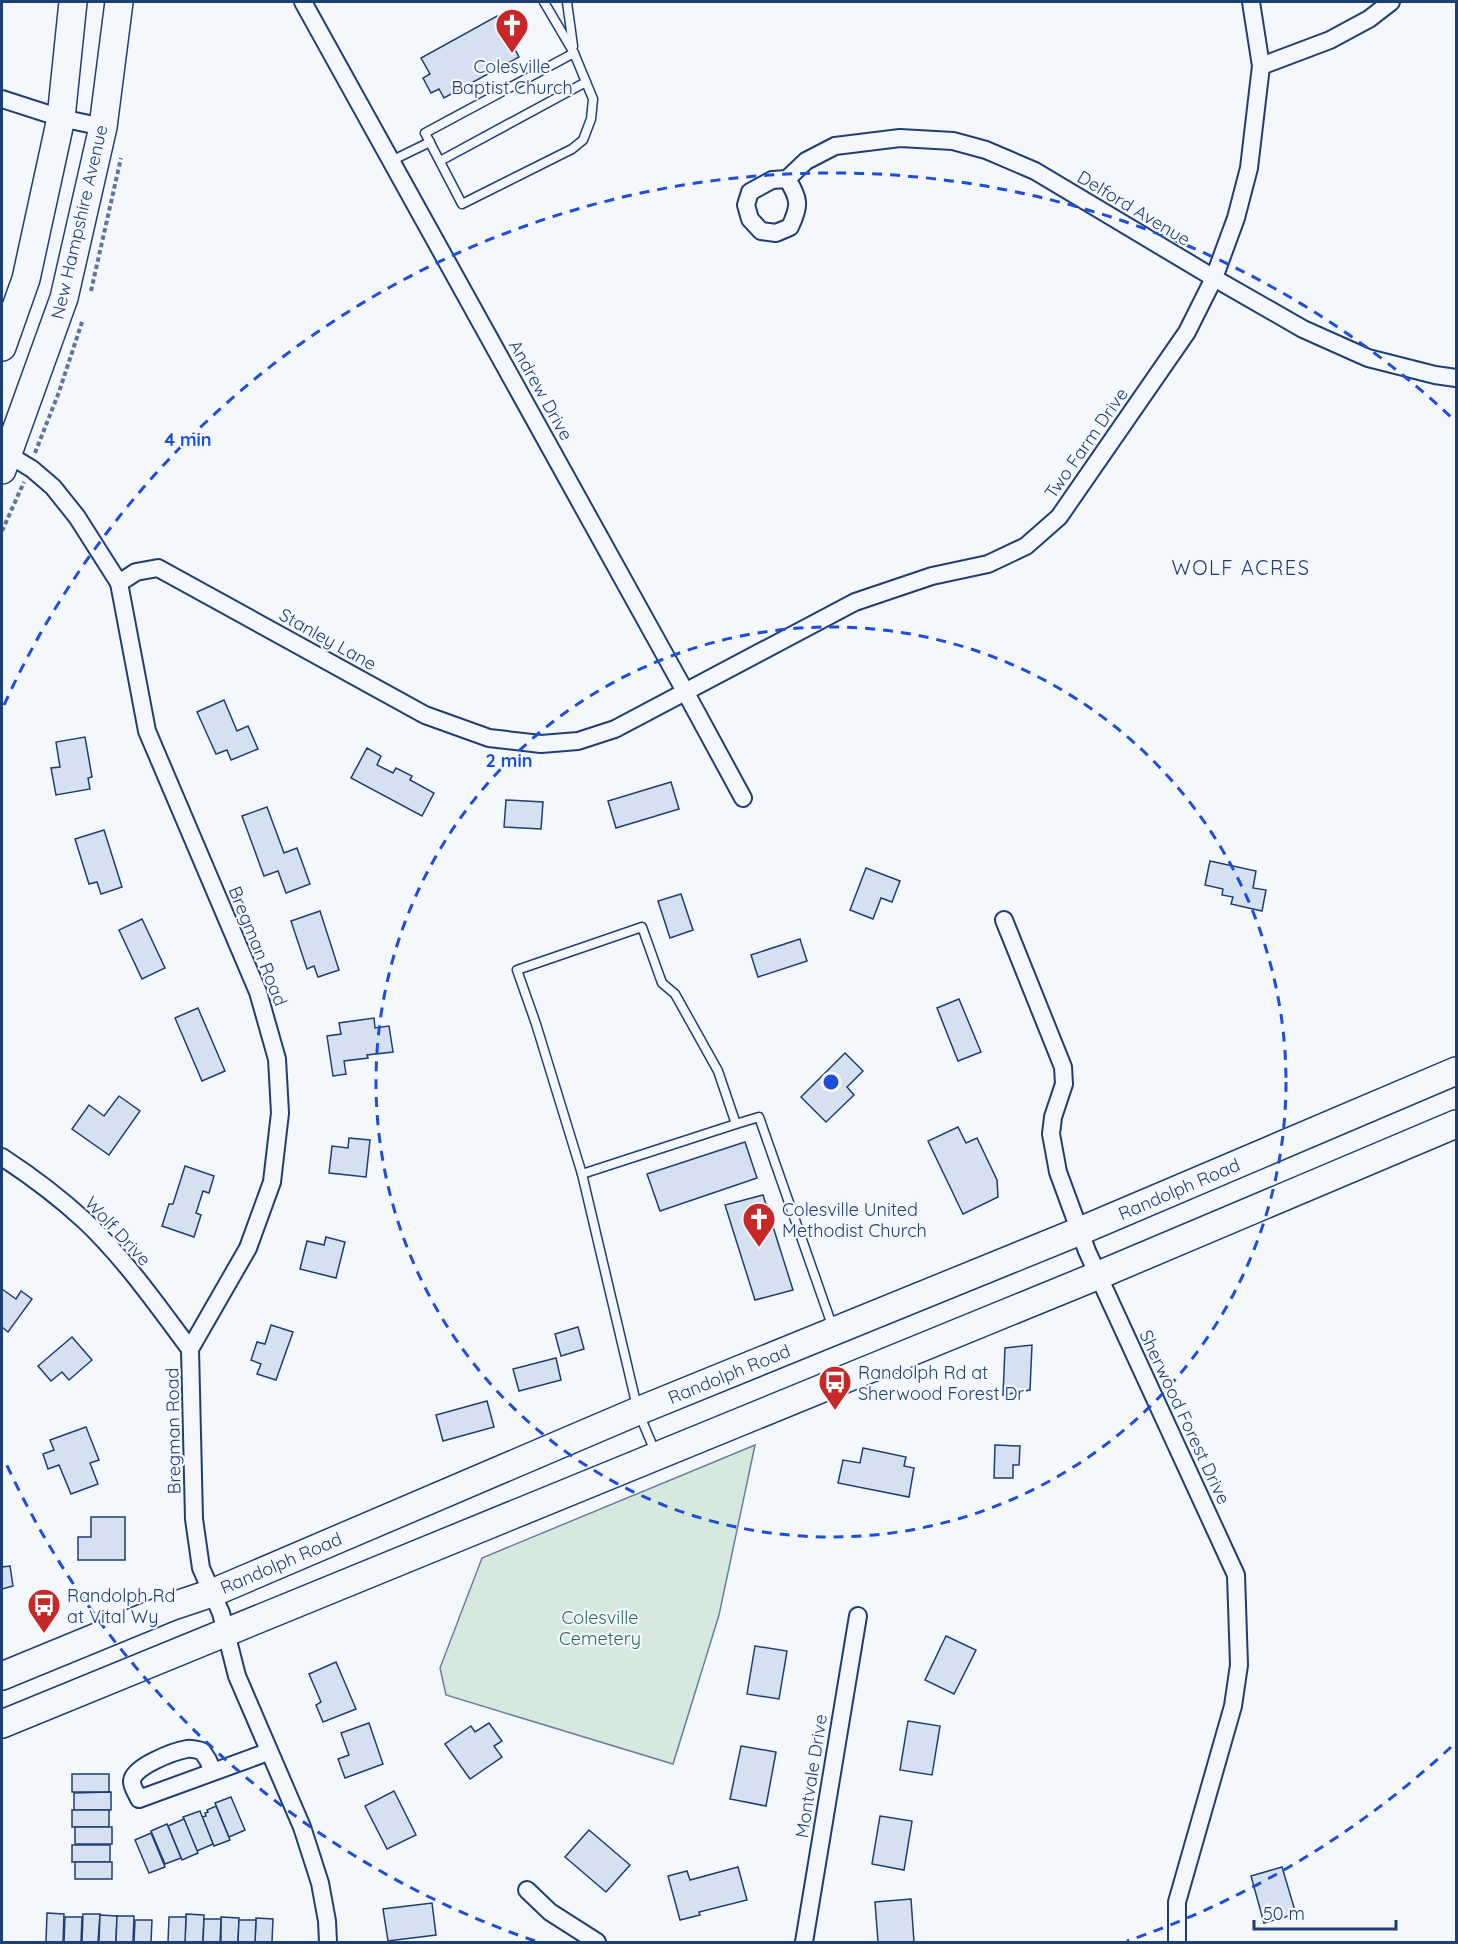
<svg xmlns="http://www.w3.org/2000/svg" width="1458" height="1944" font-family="Quicksand,sans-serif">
<rect width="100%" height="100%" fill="#f4f7fb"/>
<path fill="#d7e8df" stroke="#687fa3" stroke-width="1.5" d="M755 1445 719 1615 673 1764 446 1695 440 1668 482 1558Z"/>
<g fill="#d5e0f0" stroke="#1d3f73" stroke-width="1.5">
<path d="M497 16 519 57 444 98 439 89 431 93 423 78 430 74 421 58Z"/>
<path d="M224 700 237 731 248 726 258 749 231 760 227 750 216 754 197 712Z"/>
<path d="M85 737 92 777 88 778 90 789 56 795 51 768 60 767 56 742Z"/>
<path d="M367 748 381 756 377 765 393 773 396 768 412 776 410 780 434 793 422 816 351 778Z"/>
<path d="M671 782 679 809 616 828 608 801Z"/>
<path d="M506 800 543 802 541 829 504 827Z"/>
<path d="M267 807 284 853 297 848 310 884 286 893 278 871 264 876 242 816Z"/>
<path d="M104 830 122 887 101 894 97 882 89 884 75 839Z"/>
<path d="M1210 861 1256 871 1253 888 1266 890 1262 911 1231 904 1233 897 1222 895 1223 889 1205 885Z"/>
<path d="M866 868 900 881 892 902 881 898 873 919 850 910Z"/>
<path d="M681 894 693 930 670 938 658 901Z"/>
<path d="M320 911 339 970 318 977 314 966 307 969 291 921Z"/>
<path d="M142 919 165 968 142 979 119 930Z"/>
<path d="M800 939 807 961 758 977 751 955Z"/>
<path d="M959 999 981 1052 958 1061 937 1008Z"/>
<path d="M198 1008 225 1071 202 1081 175 1018Z"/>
<path d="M374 1018 375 1028 389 1026 393 1052 367 1055 368 1058 344 1061 346 1074 333 1076 327 1036 341 1034 339 1023Z"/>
<path d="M845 1053 863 1071 847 1087 854 1095 826 1122 801 1097Z"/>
<path d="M119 1096 140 1111 109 1155 72 1129 89 1105 104 1116Z"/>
<path d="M958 1127 966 1143 977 1138 997 1180 998 1197 963 1214 928 1141Z"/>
<path d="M349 1138 370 1140 366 1177 329 1173 332 1146 348 1148Z"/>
<path d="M745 1142 757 1178 660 1211 647 1174Z"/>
<path d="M185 1166 214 1176 209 1193 203 1191 196 1213 201 1215 194 1237 162 1226 169 1204H173Z"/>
<path d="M763 1195 793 1290 755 1300 725 1205Z"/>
<path d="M326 1237 345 1242 336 1278 300 1269 307 1241 324 1245Z"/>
<path d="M2 1289 16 1299 21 1291 32 1299 8 1332 2 1327Z"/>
<path d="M271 1325 293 1332 276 1380 257 1374 261 1364 251 1360 257 1342 265 1344Z"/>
<path d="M578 1327 584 1349 561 1356 555 1334Z"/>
<path d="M72 1337 92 1360 69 1380 62 1372 51 1381 38 1366Z"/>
<path d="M1032 1345 1030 1390 1003 1395 1005 1348Z"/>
<path d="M556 1358 561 1380 519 1391 513 1369Z"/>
<path d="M487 1401 494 1427 443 1441 436 1415Z"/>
<path d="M86 1427 99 1460 90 1463 98 1484 71 1494 59 1465 48 1469 43 1454 54 1450 50 1440Z"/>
<path d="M995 1445 1020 1446 1019 1465H1013V1478H994Z"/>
<path d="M863 1448 906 1457 904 1466 914 1468 909 1497 838 1483 843 1460 860 1463Z"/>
<path d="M91 1517H125V1560H78V1537H91Z"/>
<path d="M10 1566 13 1586 2 1589V1567Z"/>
<path d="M946 1636 976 1650 954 1694 925 1680Z"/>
<path d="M755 1646 787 1651 779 1699 747 1694Z"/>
<path d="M336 1662 356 1709 323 1722 316 1705 321 1702 309 1674Z"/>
<path d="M908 1721 940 1726 932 1775 900 1770Z"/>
<path d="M369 1723 383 1764 345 1778 338 1759 349 1755 341 1733Z"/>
<path d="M489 1723 502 1741 494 1746 502 1757 470 1779 445 1744 471 1726 475 1732Z"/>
<path d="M741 1746 776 1752 766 1806 730 1799Z"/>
<rect x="72" y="1774" width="37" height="18"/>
<path d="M394 1791 416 1835 387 1849 365 1806Z"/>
<path d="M111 1792V1810H74V1793Z"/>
<path d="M231 1797 245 1830 229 1837 215 1803Z"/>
<path d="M216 1806 230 1840 214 1846 202 1817 206 1816 205 1813 208 1812 207 1810Z"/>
<rect x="72" y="1810" width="37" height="17"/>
<path d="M200 1811 213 1844 197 1851 183 1817Z"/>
<path d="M880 1816 912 1821 904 1870 872 1864Z"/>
<path d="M184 1819 198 1853 182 1860 168 1826Z"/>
<path d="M167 1824 181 1858 165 1864 151 1831Z"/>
<rect x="75" y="1827" width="37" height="17"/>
<path d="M589 1830 630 1865 606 1892 565 1857Z"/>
<path d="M151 1833 165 1867 149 1873 135 1840Z"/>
<rect x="72" y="1845" width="38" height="17"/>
<rect x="75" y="1862" width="37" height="17"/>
<path d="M738 1867 747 1900 699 1912 700 1915 680 1920 668 1876 687 1871 690 1880Z"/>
<path d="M1282 1867 1296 1914 1264 1923 1251 1876Z"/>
<path d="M911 1899 914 1942H878L875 1902Z"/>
<path d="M432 1903 436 1935 388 1941 383 1909Z"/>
<path d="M47 1913 64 1914 63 1942H46Z"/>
<path d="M83 1914H100L98 1942H82Z"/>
<path d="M186 1914 204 1915 203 1942H185Z"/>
<path d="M100 1915 117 1916 116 1942H99Z"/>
<path d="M117 1916H134L133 1942H116Z"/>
<path d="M65 1917H82L81 1942H64Z"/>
<path d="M169 1917H186L185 1942H168Z"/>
<path d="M221 1917 239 1918 238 1942H221Z"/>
<path d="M256 1918 273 1919 272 1942H255Z"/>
<path d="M204 1919H221L220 1942H203Z"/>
<path d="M135 1920H152L151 1942H134Z"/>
<path d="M239 1920H256L255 1942H238Z"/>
</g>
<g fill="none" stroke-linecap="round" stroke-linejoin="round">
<defs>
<g id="lane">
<path d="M544 2 574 53"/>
<path d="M567 2 573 46"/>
<path d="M574 53 593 99 591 119 583 140 572 149 462 204 425 133Z"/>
<path d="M391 161 430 142"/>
<path d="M440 161 586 82"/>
<path d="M736 1124 718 1071 675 994 662 983 642 927 517 970 536 1024 582 1174 736 1124 759 1117 833 1328"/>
<path d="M582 1174 638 1411 656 1454"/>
</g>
<g id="street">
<path d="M303 2 686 693 743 798"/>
<path d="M1261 66 1330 40 1369 19 1391 2"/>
<path d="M2 99 61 118 103 127"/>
<path d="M787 179C800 199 800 206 790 227L776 233 761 231 750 219 746 205 750 192 772 180 787 179 806 161 835 146 900 138 953 141 986 150 1035 171 1214 278 1303 329 1368 358 1435 375 1456 378"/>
<path d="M9 455 32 469 53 487 77 517 119 583 147 731 258 992 277 1059 280 1113 272 1182 248 1248 190 1349 194 1519 201 1568 221 1613 237 1676 302 1827 320 1883 327 1921 328 1942"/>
<path d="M119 583 136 572 158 568 425 715 489 738 541 744 578 741 615 729 855 602 932 576 988 564 1026 546 1059 517 1187 332 1214 278 1236 218 1249 168 1261 66 1251 2"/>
<path d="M1004 920 1063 1067 1064 1084 1053 1117 1051 1134 1058 1172 1087 1251 1236 1575 1239 1665 1233 1706 1177 1902V1942"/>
<path d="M2 1157C31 1176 59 1197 85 1221 125 1259 157 1305 190 1349"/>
<path d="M213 1772 208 1760 202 1751C197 1750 192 1748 187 1749 175 1751 131 1767 132 1782 132 1787 137 1794 139 1799L268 1752"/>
<path d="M527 1890 550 1912 597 1942"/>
<path d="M804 1942 858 1616"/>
</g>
<g id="primary">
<path d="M2 347 26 279 61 118 73 2"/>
<path d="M2 470 64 298 103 127 119 2"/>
<path d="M2 1676 170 1607 212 1593 638 1411 1080 1231 1456 1071"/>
<path d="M2 1724 1099 1275 1456 1124"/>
</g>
</defs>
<use href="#lane" stroke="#1d3f73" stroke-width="11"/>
<use href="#street" stroke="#1d3f73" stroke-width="20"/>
<use href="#primary" stroke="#1d3f73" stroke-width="30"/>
<g stroke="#5e769c" stroke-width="4" stroke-dasharray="4.5 3" stroke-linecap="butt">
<path d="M91 291 121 158"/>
<path d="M35 453 59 392 83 319"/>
<path d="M2 531 24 482"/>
</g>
<use href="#lane" stroke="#f4f7fb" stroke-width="8"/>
<use href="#street" stroke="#f4f7fb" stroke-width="16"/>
<use href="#primary" stroke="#f4f7fb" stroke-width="27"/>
</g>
<g fill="none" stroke="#1d4ed8" stroke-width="3" stroke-dasharray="10 8">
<circle cx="831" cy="1082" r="455"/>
<path d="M1451 1747A909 909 0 0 1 1127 1941M535 1941A909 909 0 0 1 4 1459M4 705A909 909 0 0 1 1451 417"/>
</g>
<defs>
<symbol id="church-pin" viewBox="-11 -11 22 30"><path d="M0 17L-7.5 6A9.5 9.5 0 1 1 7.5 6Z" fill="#c62828" stroke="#f4f7fb"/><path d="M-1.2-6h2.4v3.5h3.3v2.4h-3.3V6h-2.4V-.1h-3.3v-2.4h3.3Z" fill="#fff"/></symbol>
<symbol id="bus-pin" viewBox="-11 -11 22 30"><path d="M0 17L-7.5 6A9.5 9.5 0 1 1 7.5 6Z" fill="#c62828" stroke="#f4f7fb"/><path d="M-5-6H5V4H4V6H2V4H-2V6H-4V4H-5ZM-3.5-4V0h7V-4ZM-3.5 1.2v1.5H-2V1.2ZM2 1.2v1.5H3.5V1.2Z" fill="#fff"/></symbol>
</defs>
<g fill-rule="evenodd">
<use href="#church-pin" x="493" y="6" width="38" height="52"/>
<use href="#church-pin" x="740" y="1200" width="38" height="52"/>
<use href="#bus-pin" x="816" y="1363" width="38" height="52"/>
<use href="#bus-pin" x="25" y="1586" width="38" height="52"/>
</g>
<g text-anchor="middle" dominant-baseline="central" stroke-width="4.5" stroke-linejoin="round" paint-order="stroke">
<g font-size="18" fill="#1d3f73" stroke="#f4f7fb" text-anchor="start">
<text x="512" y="66" text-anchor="middle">Colesville<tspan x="512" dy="21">Baptist Church</tspan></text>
<text x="782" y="1209">Colesville United<tspan x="782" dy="21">Methodist Church</tspan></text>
<text x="858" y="1372">Randolph Rd at<tspan x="858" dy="21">Sherwood Forest Dr</tspan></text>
<text x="67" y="1595">Randolph Rd<tspan x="67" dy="21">at Vital Wy</tspan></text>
</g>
<g font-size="18" fill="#1d3f73" stroke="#f4f7fb">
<text transform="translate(1134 208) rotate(31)">Delford Avenue</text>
<text transform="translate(79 222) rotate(-77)">New Hampshire Avenue</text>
<text transform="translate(541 390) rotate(61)">Andrew Drive</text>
<text transform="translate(1086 443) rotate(-55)">Two Farm Drive</text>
<text transform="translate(328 639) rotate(29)">Stanley Lane</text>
<text transform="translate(258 946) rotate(68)">Bregman Road</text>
<text transform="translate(1179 1189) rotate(-23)">Randolph Road</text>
<text transform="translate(118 1231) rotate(47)">Wolf Drive</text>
<text transform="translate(729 1374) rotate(-22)">Randolph Road</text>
<text transform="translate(1185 1417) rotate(65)">Sherwood Forest Drive</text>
<text transform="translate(173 1431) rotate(-91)">Bregman Road</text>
<text transform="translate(281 1563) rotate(-23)">Randolph Road</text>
<text transform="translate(811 1776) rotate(-81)">Montvale Drive</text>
</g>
<g font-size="18" fill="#2c6c60" stroke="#f4f7fb">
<text x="600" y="1617">Colesville<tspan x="600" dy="21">Cemetery</tspan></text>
</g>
<g font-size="20" letter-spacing="1.5" fill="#1d3f73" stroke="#f4f7fb">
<text x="1241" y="567">WOLF ACRES</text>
</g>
</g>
<circle cx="831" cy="1082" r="9" fill="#1d4ed8" stroke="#f4f7fb" stroke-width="3"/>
<g font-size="18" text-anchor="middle" font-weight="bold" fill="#1d4ed8" stroke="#f4f7fb" stroke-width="4.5" stroke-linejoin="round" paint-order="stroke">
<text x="188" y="446">4 min</text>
<text x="509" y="767">2 min</text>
</g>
<rect width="1458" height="1944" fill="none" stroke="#1d3f73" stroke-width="6"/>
<path d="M1254 1920v9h142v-9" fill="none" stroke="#1d3f73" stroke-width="3"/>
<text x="1263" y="1920" font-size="18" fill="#1d3f73" stroke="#f4f7fb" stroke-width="4.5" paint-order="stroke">50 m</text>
</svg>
